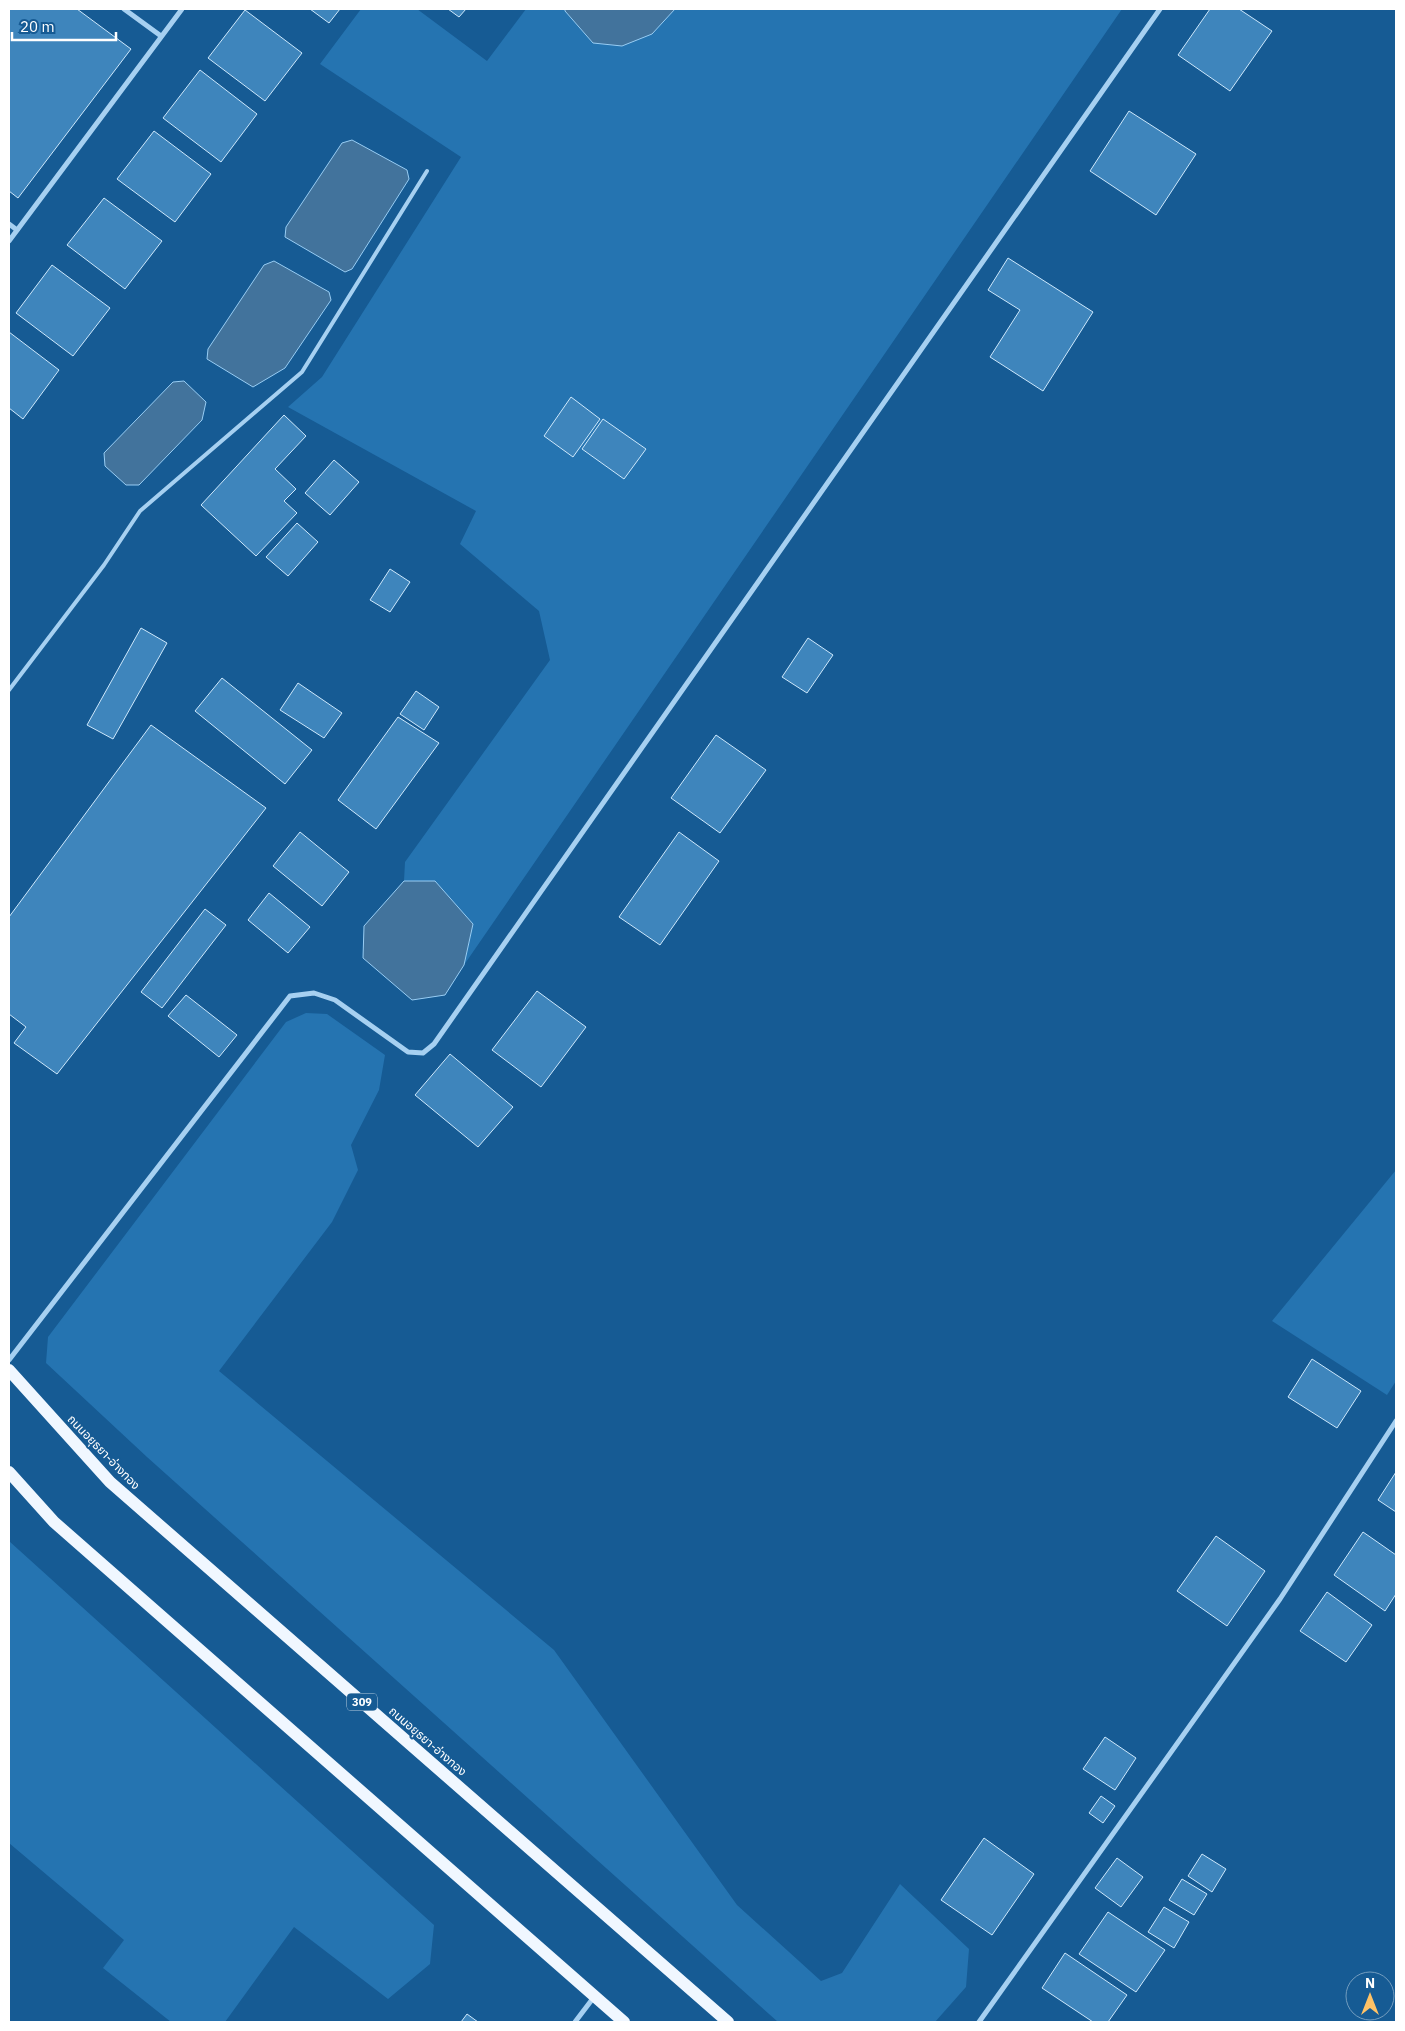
<svg xmlns="http://www.w3.org/2000/svg" width="1405" height="2031" font-family="'IBM Plex Sans','Noto Sans Thai',sans-serif">
<rect width="100%" height="100%" fill="#165b94"/>
<g fill="#2574b1">
<path d="M361 9H417L487 61 526 9H565V11L593 43 652 34 675 9H1122L464 965 473 924 435 881H404L405 862 550 660 539 611 460 544 476 511 288 407 322 377 461 157 320 64Z"/>
<path d="M306 1013 327 1014 385 1055 379 1090 351 1145 358 1170 332 1222 219 1371 554 1650 737 1905 821 1981 842 1973 900 1884 969 1949 966 1987 935 2022H778L147 1457 46 1363 48 1337 286 1022Z"/>
<path d="M1396 1170V1381L1387 1395 1272 1321Z"/>
<path d="M9 1541 434 1925 430 1964 388 1999 294 1927 225 2022H171L103 1968 124 1940 9 1843Z"/>
</g>
<g fill="#42739c" stroke="#98cdf4">
<path d="M565 9H675L652 34 622 46 593 43 565 11Z"/>
<path d="M352 140 407 170 409 179 352 269 345 272 285 237 286 227 342 143Z"/>
<path d="M274 261 329 292 331 300 285 368 253 387 207 359 208 349 264 265Z"/>
<path d="M184 381 206 402 202 420 139 485H126L105 466 104 453 173 382Z"/>
<path d="M404 881H435L473 924 464 965 445 995 412 1000 363 958 364 926Z"/>
</g>
<g fill="#3e85bc" stroke="#cde8fc">
<path d="M9 9H77L131 49 18 198 9 191Z"/>
<path d="M310 9H340L329 23Z"/>
<path d="M448 9H466L459 17Z"/>
<path d="M1210 9H1239L1272 31 1230 91 1178 55Z"/>
<path d="M245 10 302 53 265 101 208 58Z"/>
<path d="M200 70 257 114 221 162 163 118Z"/>
<path d="M1129 111 1196 154 1156 215 1090 171Z"/>
<path d="M154 131 211 174 175 222 117 179Z"/>
<path d="M104 198 162 241 125 289 67 245Z"/>
<path d="M1008 258 1093 312 1043 391 990 357 1020 310 988 290Z"/>
<path d="M52 265 110 308 73 356 16 313Z"/>
<path d="M9 332 59 370 23 419 9 408Z"/>
<path d="M571 397 600 419 573 457 544 436Z"/>
<path d="M284 415 306 436 275 469 296 489 284 501 297 513 256 556 201 505Z"/>
<path d="M603 419 646 449 624 479 582 449Z"/>
<path d="M334 460 359 482 330 515 305 493Z"/>
<path d="M297 523 318 542 288 576 266 557Z"/>
<path d="M390 569 410 582 390 612 370 600Z"/>
<path d="M141 628 167 643 113 739 87 725Z"/>
<path d="M808 638 833 655 807 693 782 677Z"/>
<path d="M222 678 312 750 285 784 195 711Z"/>
<path d="M298 683 342 713 324 738 280 710Z"/>
<path d="M416 691 439 707 424 730 400 714Z"/>
<path d="M398 717 439 743 376 829 338 800Z"/>
<path d="M151 725 266 808 57 1074 14 1043 26 1027 9 1014V917Z"/>
<path d="M716 735 766 770 720 833 671 798Z"/>
<path d="M300 832 349 872 322 906 273 866Z"/>
<path d="M679 832 719 861 660 945 619 917Z"/>
<path d="M269 893 310 927 288 953 248 920Z"/>
<path d="M205 909 226 925 162 1008 141 992Z"/>
<path d="M537 991 586 1027 541 1087 492 1050Z"/>
<path d="M186 995 237 1035 219 1057 168 1016Z"/>
<path d="M450 1054 513 1107 478 1147 415 1095Z"/>
<path d="M1312 1359 1361 1391 1337 1428 1288 1397Z"/>
<path d="M1396 1472V1512L1378 1500Z"/>
<path d="M1363 1532 1396 1555V1594L1385 1611 1334 1575Z"/>
<path d="M1216 1536 1265 1571 1227 1626 1177 1591Z"/>
<path d="M1327 1592 1372 1625 1346 1662 1300 1631Z"/>
<path d="M1105 1737 1136 1758 1115 1790 1083 1769Z"/>
<path d="M1101 1796 1115 1806 1103 1823 1089 1813Z"/>
<path d="M984 1838 1034 1874 992 1935 941 1900Z"/>
<path d="M1202 1854 1226 1869 1212 1892 1188 1876Z"/>
<path d="M1117 1858 1143 1877 1121 1907 1095 1888Z"/>
<path d="M1182 1879 1207 1894 1194 1915 1169 1900Z"/>
<path d="M1164 1907 1189 1922 1174 1948 1148 1932Z"/>
<path d="M1108 1912 1165 1950 1136 1992 1079 1954Z"/>
<path d="M1065 1953 1127 1995 1108 2022H1093L1042 1988Z"/>
<path d="M467 2014 478 2022H461Z"/>
</g>
<g fill="none" stroke-linecap="round" stroke-linejoin="round">
<path stroke="#a6d0f1" stroke-width="4" d="M9 690 104 565 140 511 302 372 427 171"/>
<g stroke="#a6d0f1" stroke-width="5">
<path d="M124 9 161 36"/>
<path d="M9 224 17 230"/>
<path d="M9 241 182 9"/>
<path d="M9 1360 290 996 314 993 335 1000 408 1052 423 1053 434 1044 1160 9"/>
<path d="M575 2022 594 1997"/>
<path d="M979 2022 1280 1599 1396 1421"/>
</g>
<g stroke="#f0f7ff" stroke-width="12">
<path d="M9 1370 110 1482 728 2022"/>
<path d="M9 1472 54 1522 624 2022"/>
</g>
</g>
<g text-anchor="middle" dominant-baseline="central" stroke-width="4" stroke-linejoin="round" paint-order="stroke">
<rect fill="#165b94" stroke="#b9cedf" stroke-width="1" x="347" y="1693.5" width="30" height="17" rx="4"/>
<g font-size="11" font-weight="bold" fill="#fff">
<text x="362" y="1702">309</text>
</g>
<g font-size="12" fill="#fff" stroke="#165b94">
<text transform="translate(104 1452) rotate(46)">ถนนอยุธยา-อ่างทอง</text>
<text transform="translate(428 1741) rotate(41)">ถนนอยุธยา-อ่างทอง</text>
</g>
</g>
<rect width="1405" height="2031" fill="none" stroke="#ffffff" stroke-width="20"/>
<g transform="translate(1370 1996)"><circle r="24" fill="#165b94" stroke="#739dbf"/>
<path d="M0-4L9 19L0 12L-9 19Z" fill="#ffc266"/>
<text y="-8" font-size="14" font-weight="bold" text-anchor="middle" fill="#ffffff">N</text>
</g>
<path d="M12 32v8h104v-8" fill="none" stroke="#ffffff" stroke-width="2.5"/>
<text x="20" y="32" font-size="15" fill="#ffffff" stroke="#165b94" stroke-width="4" paint-order="stroke">20 m</text>
</svg>
